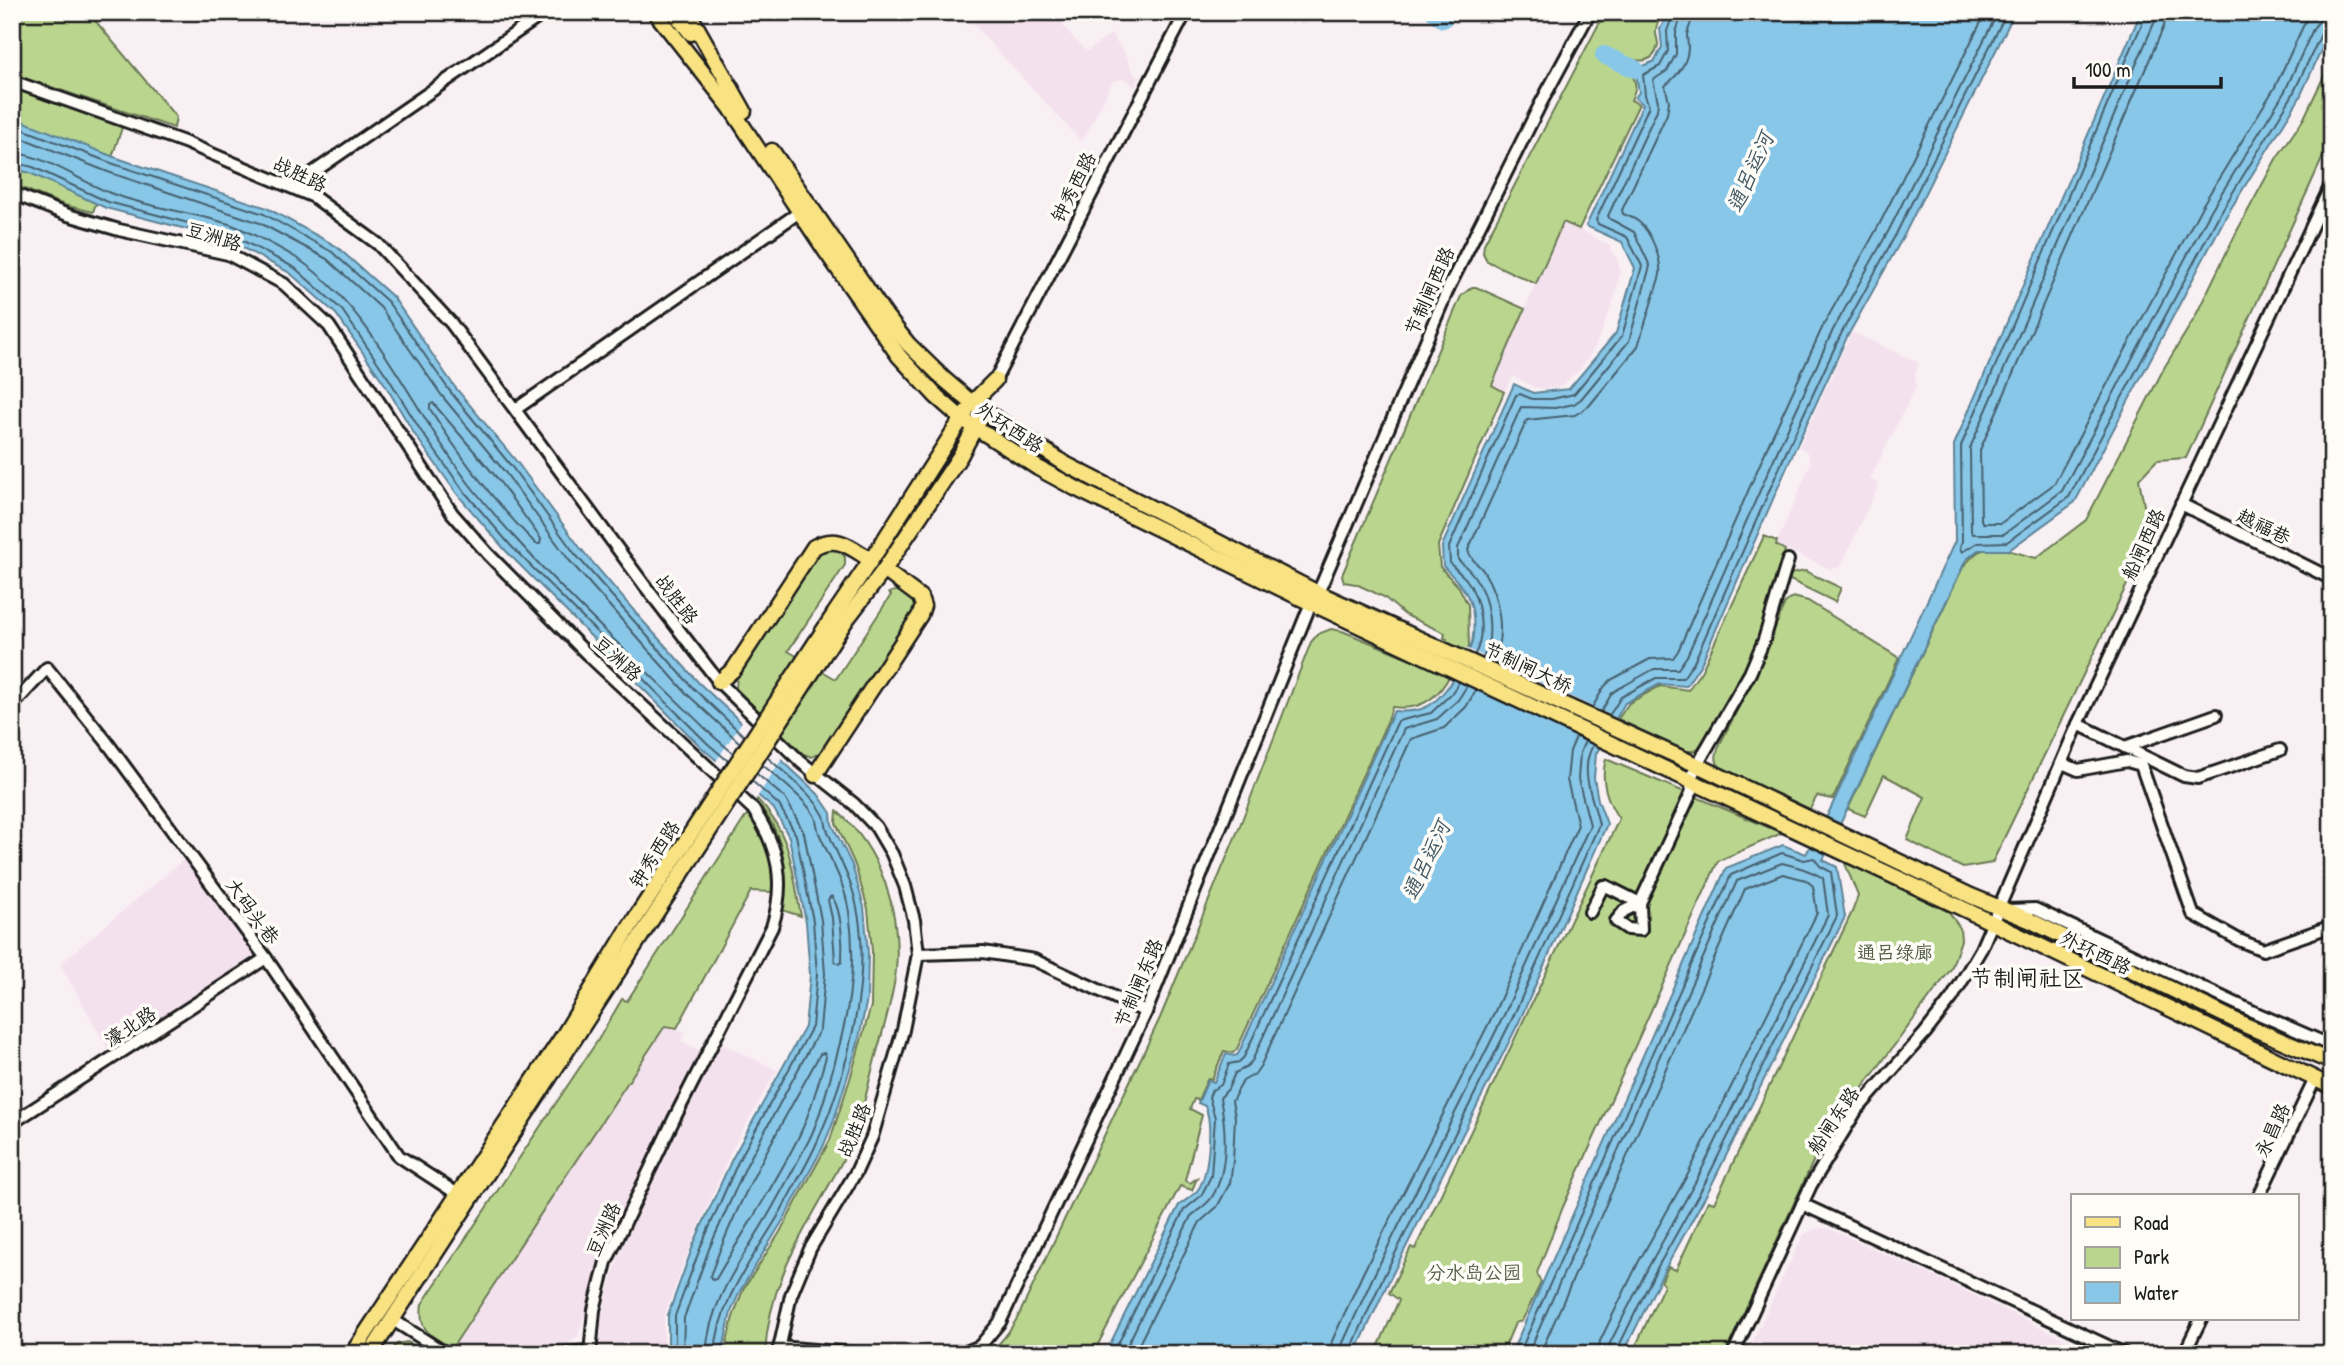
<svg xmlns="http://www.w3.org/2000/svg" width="2344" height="1366" font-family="'Patrick Hand','LXGW WenKai TC',sans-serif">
<rect width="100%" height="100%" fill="#f9f0f3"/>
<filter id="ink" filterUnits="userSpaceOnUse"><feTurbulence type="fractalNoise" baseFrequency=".0143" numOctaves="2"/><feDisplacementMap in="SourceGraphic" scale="14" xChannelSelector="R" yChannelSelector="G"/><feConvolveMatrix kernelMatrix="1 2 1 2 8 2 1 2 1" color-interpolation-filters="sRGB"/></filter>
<g filter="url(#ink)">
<g fill="#f4e1ee">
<path d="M965 12H1051L1086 52 1111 34 1124 52 1134 74 1140 77 1134 87 1129 81 1123 79 1113 81 1082 142 981 33Z"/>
<path d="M1563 221 1609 245 1617 258 1620 269 1618 285 1611 308 1594 349 1578 372 1559 387 1544 389 1534 387 1513 376 1504 392 1492 385Z"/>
<path d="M1852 332 1919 363 1915 373 1916 386 1870 479 1879 484 1843 561 1839 567 1830 569 1776 545 1811 463 1806 451 1799 447Z"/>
<path d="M189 855 259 960 112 1056 60 964Z"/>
<path d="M665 1026 677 1028 686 1033 681 1041 704 1053 605 1246 578 1336 568 1344 560 1345 481 1352 452 1348 557 1183Z"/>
<path d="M720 1043 777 1070 732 1149 686 1257 664 1317V1354H599L602 1315 620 1251Z"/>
<path d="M1828 1228 1942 1280 2097 1354H1747L1798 1245 1804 1235 1814 1229Z"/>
</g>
<g fill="#bad68e" stroke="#6b7955" stroke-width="2">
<path d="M12 12H88L176 117 174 128 12 74Z"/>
<path d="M1605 12H1663C1660 19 1655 25 1656 33 1656 36 1658 40 1658 44 1654 74 1619 55 1603 50L1599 54 1632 75C1638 84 1635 91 1631 100L1639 104 1579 229 1563 222 1536 284 1487 261 1483 253 1484 244Z"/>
<path d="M2332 59V137L2186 458 2157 460 2139 479 2150 537 1992 863 1963 868 1907 840 1925 797 1884 775 1865 816 1848 809 1963 567C1968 562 1973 554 1980 551 1995 544 2020 554 2036 558L2086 520 2164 368 2194 319 2237 231 2276 159 2304 118Z"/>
<path d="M12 88 123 125 93 212 64 205 12 184Z"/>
<path d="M1472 287H1476L1525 309 1492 385 1504 392 1438 545 1440 567 1459 587 1468 605 1469 646 1467 651 1446 643 1447 639 1444 638 1445 633 1405 615 1384 597 1356 584 1344 582 1342 575 1461 296Z"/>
<path d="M1764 536 1777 541 1776 545 1785 550 1765 623 1749 661 1730 700 1699 747 1694 751H1683L1618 719 1629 703 1660 686 1688 690 1702 670Z"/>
<path d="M822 549H838L845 557V565L788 651 836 679 891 595 889 593C902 587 913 594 915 608L823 751 812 757 795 751 739 695 736 688 737 677Z"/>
<path d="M1805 571 1841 588 1835 602 1788 579 1790 574Z"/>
<path d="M1793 597 1808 601 1899 658 1833 799 1817 796 1810 809 1721 768C1714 761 1716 755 1719 746L1760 665 1785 603Z"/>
<path d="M1331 629 1342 631 1450 675C1438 699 1419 711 1392 707L1388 720 1237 1049 1233 1053 1224 1051 1212 1079 1208 1078 1198 1100 1194 1099 1190 1109 1202 1115 1185 1180 1190 1183 1197 1178 1192 1190 1180 1186 1093 1354H986C1002 1344 1010 1330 1019 1315L1160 1018 1239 828 1311 642 1318 634Z"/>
<path d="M1606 759 1782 833 1718 861 1563 1207 1537 1273 1541 1283 1522 1321 1515 1323 1502 1354H1375L1399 1300 1389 1293 1411 1247 1415 1249 1619 819C1607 801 1600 780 1606 759Z"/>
<path d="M757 799C792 834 792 870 801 916L782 910C791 872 783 830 756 802Z"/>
<path d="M837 811C882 850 901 912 896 970 893 1001 882 1032 874 1063 866 1093 860 1126 846 1154 811 1222 769 1274 765 1354H724L733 1317 743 1290 780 1232 830 1140 850 1079 871 1006 872 951 868 909 855 865 836 823Z"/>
<path d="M748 813C768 834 773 864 772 892L751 891 677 1028 665 1026 452 1348C431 1336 418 1332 422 1304L598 1040 622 999 627 1001Z"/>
<path d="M1844 861 1949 912 1960 928 1961 940 1951 969 1850 1105 1816 1155 1725 1354H1632L1664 1285 1661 1282 1668 1267 1676 1270 1708 1201 1714 1203 1852 912 1858 896Z"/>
<path d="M407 1342 433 1354H389L397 1344Z"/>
</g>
<g fill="#88c7e8" stroke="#5d8396" stroke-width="2">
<path d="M1669 12H2015L1903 237 1847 337 1794 451 1701 664 1686 686 1660 684 1625 703 1596 754 1594 778 1598 800 1607 824 1519 1022 1387 1285 1355 1354H1105L1179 1205C1185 1201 1192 1196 1197 1191 1209 1176 1213 1123 1205 1106L1198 1103 1208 1080 1214 1082 1226 1054 1235 1056 1238 1054 1394 711C1405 712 1416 712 1426 707 1443 700 1463 665 1470 648 1475 637 1474 616 1471 605 1466 588 1454 578 1443 566L1442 546 1514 384 1533 393 1569 389 1616 333 1635 268 1622 242 1586 226 1643 104 1635 98 1639 92 1635 69 1655 61 1662 47 1660 29Z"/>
<path d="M2141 12H2332V27L2299 99 2225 218 2075 502 2009 550H1978L1966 560 1823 860 1837 867 1845 917 1711 1186 1663 1273 1623 1354H1511L1726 868 1783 845 1806 854 1828 814 1955 541 1954 445Z"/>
<path d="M12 117 114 157 267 208 336 246 393 297 454 386 517 462 581 549 641 619 699 683 818 794 831 813 832 824 852 865 864 907 868 953 867 999 858 1043 833 1123 823 1147 785 1217 740 1291 731 1312 722 1354H668V1315L694 1243 732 1159 805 1027 810 975 806 922 789 837 774 809 702 748 506 551 457 494 415 435 384 383 336 314 290 273 228 240 106 208 30 173 12 168Z"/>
</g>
<g fill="#f9f0f3">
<path d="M1466 648 1619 719 1603 748 1450 677Z"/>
<path d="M743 720 783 757 756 799 715 763Z"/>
</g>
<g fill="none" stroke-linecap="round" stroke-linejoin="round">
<g stroke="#47606e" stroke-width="2">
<path d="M2147 12 1961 446 1962 541 1960 548 1962 552 1977 543 2007 542 2069 497 2219 215 2292 96 2323 30 2332 26"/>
<path d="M2156 12 2155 21 1970 448 1971 531 1973 534H2004L2062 491 2211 210 2285 91 2314 27 2321 19 2332 17"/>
<path d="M2167 12 2164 26 1980 450 1981 520 1983 523H2001L2054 484 2202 206 2275 87 2305 22 2313 12"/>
<path d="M12 125 111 163 264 214 332 252 388 302 449 390 512 467 575 554 693 688 744 736"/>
<path d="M12 134 108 172 260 223 327 259 381 308 442 396 505 472 569 560 687 694 740 743"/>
<path d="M12 153C43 154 80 181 110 193 149 208 193 212 232 225 250 232 282 249 298 259 373 309 415 415 470 485 542 575 631 655 713 736L733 753"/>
<path d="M12 162 33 167 108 202 230 234 295 268 342 310 389 379 421 431 463 490 511 546 707 743 728 761"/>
<path d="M433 403 497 478 541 539 540 544H536C496 504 460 457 430 409V405Z"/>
<path d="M1475 654C1486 634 1480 597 1466 579 1461 574 1455 569 1450 563L1449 547 1516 395 1520 394 1532 399H1552L1574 394 1622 336 1642 266 1627 237 1598 224 1596 220 1649 106 1645 95 1643 75 1660 66 1668 51 1667 31 1674 12"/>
<path d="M1483 658C1495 636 1489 597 1474 576 1470 570 1464 565 1458 560V548L1521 407 1555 408 1574 404 1581 399 1629 341 1650 266 1634 232 1610 219 1608 216 1657 110 1658 102 1653 80 1667 71 1676 54V32L1683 12"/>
<path d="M1492 662C1507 636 1499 596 1484 572 1479 564 1470 560 1468 550L1527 420 1575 415 1589 406 1638 346 1660 275C1662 259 1651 232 1639 222 1634 218 1629 216 1623 214L1622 210 1667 114 1669 101 1665 86C1676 77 1688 63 1688 47 1688 43 1687 39 1687 35 1688 27 1693 21 1694 12"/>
<path d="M1592 708 1604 687 1611 680 1650 659 1673 658 1678 651 1770 441 1823 326 1879 225 1986 12"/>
<path d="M1601 712 1612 693 1618 689 1654 669H1678L1687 656 1780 445 1833 330 1889 230 1998 12"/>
<path d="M1609 716 1621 697 1656 678H1683L1695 660 1788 448 1841 334 1896 234 2007 12"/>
<path d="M831 896C842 908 843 945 842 962L839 964 835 961 832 918 828 900Z"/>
<path d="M824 1053 826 1057C818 1083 812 1109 800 1134 776 1184 744 1230 716 1279L712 1280 710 1276C738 1198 780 1127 820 1054Z"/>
<path d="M675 1354V1316L701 1246 738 1162 812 1027 817 974 813 921 796 835 779 805 752 781"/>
<path d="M683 1354 684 1318 709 1249 746 1166 820 1029 825 974 821 920 804 833 786 799 757 774"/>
<path d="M706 1354C709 1298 745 1256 771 1210 784 1187 797 1163 809 1140 819 1120 824 1100 830 1079 847 1023 858 971 849 912 845 883 830 859 819 833 817 828 817 822 815 817 807 800 777 778 763 765"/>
<path d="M715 1354C718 1298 755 1257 781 1211 793 1187 808 1164 818 1140 847 1075 872 979 857 908 852 879 837 856 827 829 825 824 826 818 823 814 813 794 784 773 767 757"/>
<path d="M1113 1354 1184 1210 1201 1196 1211 1176 1215 1118 1209 1097 1212 1090 1221 1085 1229 1064 1239 1062 1244 1057 1398 721 1431 713 1451 694 1459 682"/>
<path d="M1123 1354 1191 1216C1198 1210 1207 1205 1212 1197 1229 1170 1226 1127 1220 1098L1228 1089 1235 1073 1245 1068 1252 1061 1404 729 1437 719 1458 700 1467 686"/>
<path d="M1134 1354 1200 1222 1217 1207 1230 1183 1233 1161 1235 1117 1232 1101 1243 1081 1255 1074 1261 1065 1411 739 1444 728 1466 707 1476 690"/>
<path d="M1330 1354 1332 1341 1363 1273 1495 1011 1578 825 1567 780 1570 751 1576 737"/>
<path d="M1340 1354 1342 1345 1373 1277 1504 1015 1590 825 1578 779 1580 753 1585 741"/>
<path d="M1349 1354 1381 1282 1512 1019 1599 825C1594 799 1578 772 1593 745"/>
<path d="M1519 1354 1731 875 1782 853 1804 860 1814 858 1820 866 1831 872 1837 916 1705 1183 1656 1270 1618 1348 1617 1354"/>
<path d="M1528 1354 1737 881 1782 863C1798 867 1810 870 1823 878L1828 915 1697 1179 1649 1266 1609 1345 1608 1354"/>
<path d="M1540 1354 1745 889 1783 874 1806 880 1813 886 1817 913 1688 1174 1639 1261 1600 1341 1598 1354"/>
</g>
<g stroke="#88c7e8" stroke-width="18">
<path d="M1434 12 1443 19"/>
<path d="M1604 55 1635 69"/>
</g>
<defs>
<g id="minor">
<path d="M12 81 184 142 314 197 378 244 451 323 645 586 719 682 801 762 854 804 876 827 892 854 905 886 914 920 918 954 903 1030 872 1137 856 1172 810 1249 791 1295 778 1354"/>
<path d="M292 187 546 12"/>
<path d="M12 193 68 215 119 230 228 254 284 284 329 326 452 513 488 554 587 654 753 809C779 848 786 882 772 927L674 1119 606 1262 594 1310 590 1354"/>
<path d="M995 380 1186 12"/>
<path d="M516 409 801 211"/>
<path d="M2181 504 2332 579"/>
<path d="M1318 593 1449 287 1541 103 1590 12"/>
<path d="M12 706 47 668 106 741 266 958 399 1156 462 1197"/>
<path d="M2078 724 2184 776 2198 778 2280 750"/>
<path d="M2125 747 2216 715"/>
<path d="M2062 763 2078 770 2127 761 2141 765 2193 914 2239 940 2263 950 2332 926"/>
<path d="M2008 910 2035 909 2254 1012 2332 1046"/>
<path d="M1590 912 1603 886H1606L1640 903 1641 930 1628 929 1616 921 1624 911 1640 903 1692 791 1690 780 1697 765 1750 673 1764 640 1788 560"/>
<path d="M918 954 983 952 1034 960 1146 1012"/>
<path d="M12 1123 266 958"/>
<path d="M2259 1196 2315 1079"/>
<path d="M1802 1204 2125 1354"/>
<path d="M393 1320 442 1351 450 1354"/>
<path d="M779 1347 864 1354"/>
<path d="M551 1354 590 1351"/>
<path d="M961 1354 980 1346 1000 1322 1146 1012 1311 603"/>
<path d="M1733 1354 1811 1185 1856 1111 1925 1033 1952 998 1981 949 2078 724 2332 183"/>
<path d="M2184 1354 2201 1319"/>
</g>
<g id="major">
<path d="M655 12 730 107 825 250 899 356 936 396 961 418 1038 468 1075 488 1311 603 1966 910 2332 1087"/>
<path d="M674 12 691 33"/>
<path d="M688 12 744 111"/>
<path d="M772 151 885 315 908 344 945 380 972 403 995 380"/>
<path d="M972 403 1067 465 1318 593 1697 765 1971 896 2029 920 2247 1026 2332 1062"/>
<path d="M835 613 881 545 966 412"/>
<path d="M846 620 884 570 960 456 979 420"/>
<path d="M719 682 734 669 814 547C838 534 851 548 871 560"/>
<path d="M815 775 920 615 923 606 920 597 884 570"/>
<path d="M352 1354 565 1033 629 928"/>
<path d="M370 1354 641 936"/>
</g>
</defs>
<use href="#minor" stroke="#1c1c1c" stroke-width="16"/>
<use href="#major" stroke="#1c1c1c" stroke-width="19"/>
<use href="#minor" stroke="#fdfcf7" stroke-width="10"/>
<use href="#major" stroke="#f8e281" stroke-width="14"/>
<defs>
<g id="major-bridge">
<path d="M629 928 835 613"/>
<path d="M641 936 846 620"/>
</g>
</defs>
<use href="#major-bridge" stroke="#1c1c1c" stroke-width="19" stroke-linecap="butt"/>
<use href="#major-bridge" stroke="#f8e281" stroke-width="14"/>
</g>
</g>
<g text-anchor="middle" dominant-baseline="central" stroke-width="7" stroke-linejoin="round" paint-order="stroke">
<g font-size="19" fill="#1c1c1c" stroke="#fdfcf7">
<text transform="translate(300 174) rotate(25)">战胜路</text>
<text transform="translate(1073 187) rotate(-63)">钟秀西路</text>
<text transform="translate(214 236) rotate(17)">豆洲路</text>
<text transform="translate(1429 291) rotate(-66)">节制闸西路</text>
<text transform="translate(1010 427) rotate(33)">外环西路</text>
<text transform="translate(2264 526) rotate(26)">越福巷</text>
<text transform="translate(2143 544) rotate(-65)">船闸西路</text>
<text transform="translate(677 599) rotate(52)">战胜路</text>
<text transform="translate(618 658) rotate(43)">豆洲路</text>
<text transform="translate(1528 667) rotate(25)">节制闸大桥</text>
<text transform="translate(654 854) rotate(-57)">钟秀西路</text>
<text transform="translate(253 911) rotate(54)">大码头巷</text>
<text transform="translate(2096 952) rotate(26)">外环西路</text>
<text transform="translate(1138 983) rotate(-67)">节制闸东路</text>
<text transform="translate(130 1026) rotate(-33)">濠北路</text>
<text transform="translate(1833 1120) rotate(-56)">船闸东路</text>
<text transform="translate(854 1130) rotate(-68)">战胜路</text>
<text transform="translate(2272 1130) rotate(-65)">永昌路</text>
<text transform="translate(603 1229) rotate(-66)">豆洲路</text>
</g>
<g font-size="19" fill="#535d44" stroke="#fdfcf7">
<text x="1895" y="952">通吕绿廊</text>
<text x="1474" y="1272">分水岛公园</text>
</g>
<g font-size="21" font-style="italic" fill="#425863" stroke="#fdfcf7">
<text transform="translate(1750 172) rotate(-66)">通吕运河</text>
<text transform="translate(1426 860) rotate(-65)">通吕运河</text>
</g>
<g font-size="23" fill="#1c1c1c" stroke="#fdfcf7">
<text x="2027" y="977">节制闸社区</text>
</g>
</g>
<rect width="2344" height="1366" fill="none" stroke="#fdfcf7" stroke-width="42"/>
<rect x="21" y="21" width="2302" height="1324" fill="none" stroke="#1c1c1c" stroke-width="2.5" filter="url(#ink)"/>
<rect x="2071" y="1194" width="228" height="126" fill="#fdfcf7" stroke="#a3a29f" stroke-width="2"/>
<rect x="2085" y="1217" width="35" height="10" fill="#f8e281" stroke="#a3a29f" stroke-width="2"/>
<text x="2134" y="1230" font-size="21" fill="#1c1c1c">Road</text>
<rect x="2085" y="1247" width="35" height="21" fill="#bad68e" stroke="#a3a29f" stroke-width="2"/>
<text x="2134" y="1264" font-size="21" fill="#1c1c1c">Park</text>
<rect x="2085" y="1282" width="35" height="21" fill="#88c7e8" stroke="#a3a29f" stroke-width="2"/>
<text x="2134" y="1300" font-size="21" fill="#1c1c1c">Water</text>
<path d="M2074 77v10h147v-10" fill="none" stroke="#1c1c1c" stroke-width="3.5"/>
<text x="2085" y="77" font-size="21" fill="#1c1c1c" stroke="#fdfcf7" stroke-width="5" paint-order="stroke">100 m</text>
</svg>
